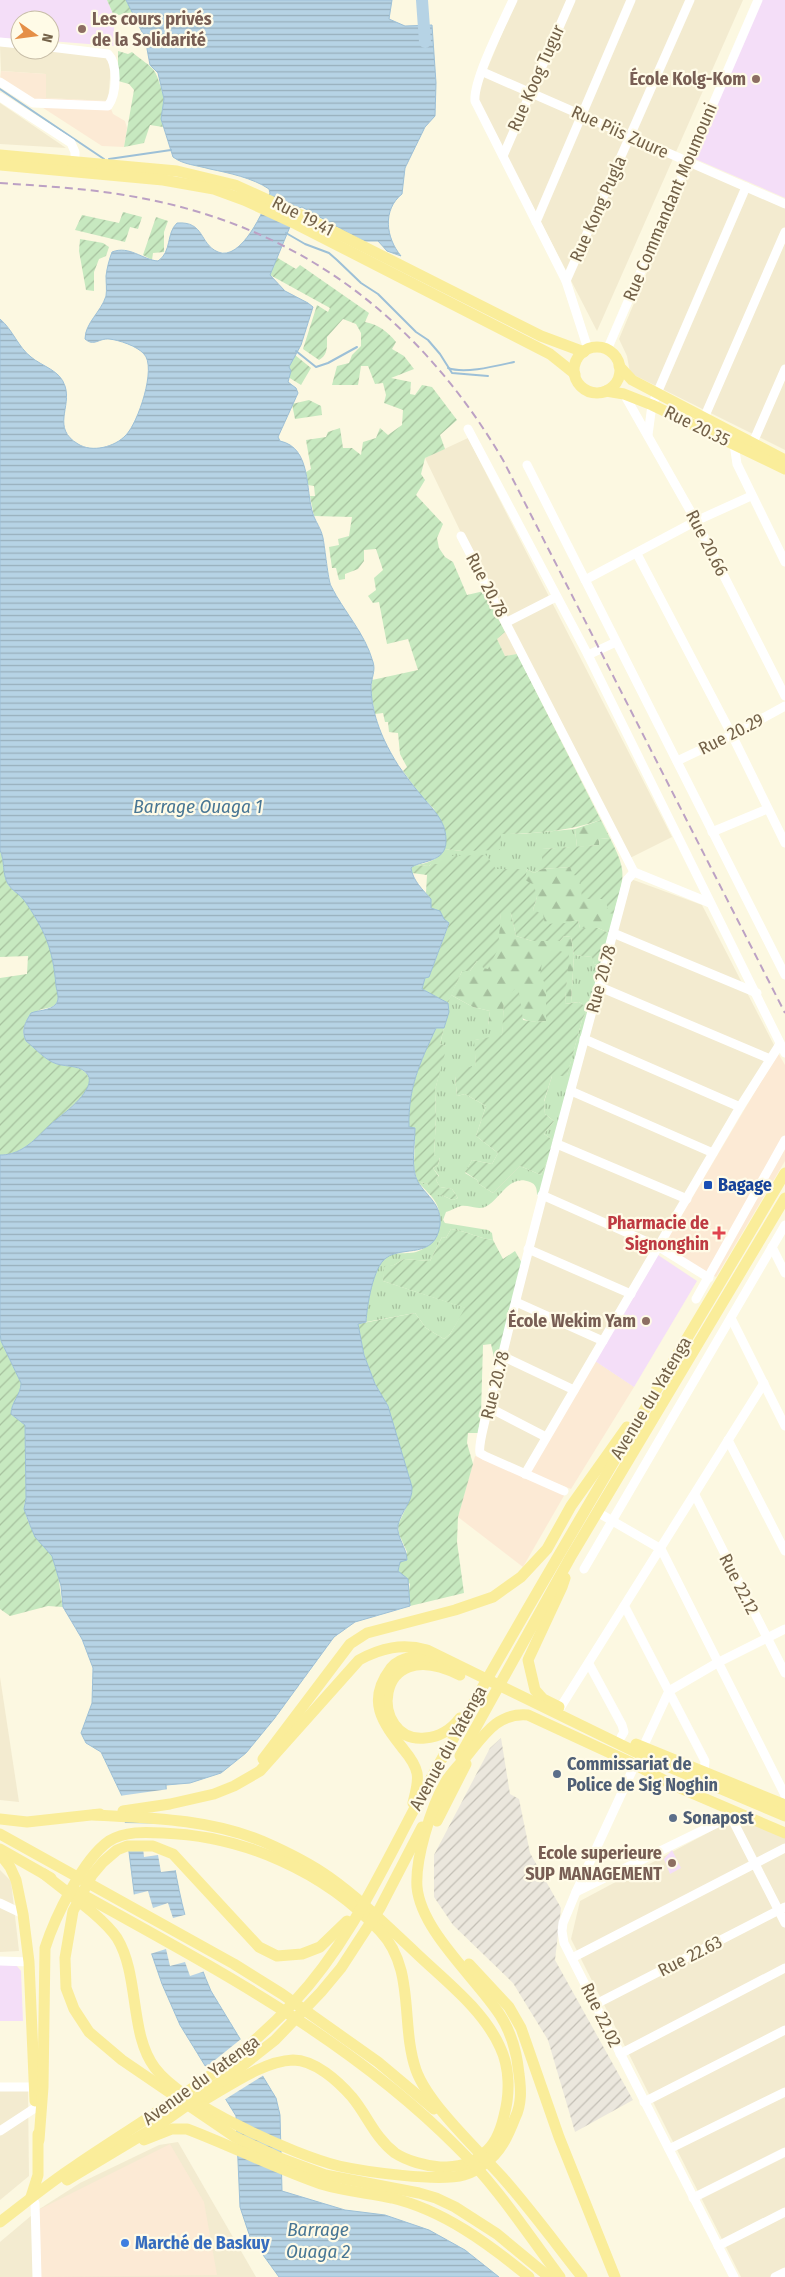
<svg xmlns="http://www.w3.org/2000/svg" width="785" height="2277" font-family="'Fira Sans Condensed',sans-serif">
<defs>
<pattern id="industrial-furrows" width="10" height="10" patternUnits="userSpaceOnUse" patternTransform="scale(1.25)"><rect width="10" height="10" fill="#ebe7dd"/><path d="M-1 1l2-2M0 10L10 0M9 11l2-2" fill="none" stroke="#c3bfb5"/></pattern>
<pattern id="grass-tufts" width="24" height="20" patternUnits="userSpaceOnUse" patternTransform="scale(1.25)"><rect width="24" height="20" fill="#c7e9c0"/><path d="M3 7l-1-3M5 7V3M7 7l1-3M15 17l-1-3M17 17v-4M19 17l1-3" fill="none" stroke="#a6c09e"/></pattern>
<pattern id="forest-firs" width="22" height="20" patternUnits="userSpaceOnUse" patternTransform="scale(1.25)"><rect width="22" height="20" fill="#c7e9c0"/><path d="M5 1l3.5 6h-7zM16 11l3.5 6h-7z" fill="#a6c09e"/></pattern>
<pattern id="garden-furrows" width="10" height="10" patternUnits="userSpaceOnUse" patternTransform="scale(1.25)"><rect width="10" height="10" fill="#c7e9c0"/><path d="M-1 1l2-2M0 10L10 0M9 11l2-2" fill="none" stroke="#a6c09e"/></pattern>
<pattern id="water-rules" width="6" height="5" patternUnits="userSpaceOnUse" patternTransform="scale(1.25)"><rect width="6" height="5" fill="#b6d3e5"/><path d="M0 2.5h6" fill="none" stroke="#98afbc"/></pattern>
</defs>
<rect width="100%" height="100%" fill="#fcf8e1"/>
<g fill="#f3ebd0">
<path d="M516 0H743L597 331 476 96Z"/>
<path d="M0 46 20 48V50L112 54 108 101 46 98V74L1 71Z"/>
<path d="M0 103 66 148 0 144Z"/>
<path d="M691 167 785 207V450L630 373 627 356 619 339Z"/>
<path d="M468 438 672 837 628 859 525 653 505 656 497 639 508 630 425 458Z"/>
<path d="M628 878 702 905 775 1047 523 1470 478 1451Z"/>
<path d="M0 1677 19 1802 0 1800Z"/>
<path d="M745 1813 785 1830V2277H741L571 1939 580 1901Z"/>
<path d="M0 1870 11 1881 19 1951 0 1952Z"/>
<path d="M0 2091H28L29 2176 0 2200Z"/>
<path d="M178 2142 256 2277H0V2242L38 2210 80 2183 159 2145Z"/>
</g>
<g fill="#fcead5">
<path d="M1 71 46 74V98L108 101 113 114 125 121 127 128 124 147 102 146 0 80Z"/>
<path d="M778 1053 785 1065V1161L716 1277 663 1247Z"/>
<path d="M595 1361 634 1387 571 1489 528 1472Z"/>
<path d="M475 1456 565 1494 523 1567 458 1517Z"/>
<path d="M170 2144 204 2202 217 2275 38 2277V2210Z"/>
</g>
<path fill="url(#industrial-furrows)" d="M501 1738 510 1794 519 1799 530 1853 561 1908 555 1960 633 2100 575 2132 548 2040 513 1983 453 1925 434 1897V1855L490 1748Z"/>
<g fill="#f4def8">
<path d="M0 0H107L114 16V46L50 41V20H20V39L0 38Z"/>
<path d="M761 0H785V198L693 158Z"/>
<path d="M658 1255 697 1281 634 1387 595 1361Z"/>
<path d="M672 1850 681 1868 670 1874 664 1859Z"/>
<path d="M0 1965H16L21 1971 23 2021H0Z"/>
</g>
<g fill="url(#grass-tufts)">
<path d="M575 829 577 847 542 849V869L534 873 527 869H496L431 864 429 866 414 865C426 864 439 860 444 849L463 851 501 834H522Z"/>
<path d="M574 955 593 957 594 964 600 966 556 1142 540 1194 537 1195C537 1189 536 1184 530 1182 509 1173 501 1199 485 1207 477 1210 469 1205 461 1206 456 1207 451 1211 446 1212L443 1220 445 1223 488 1230 492 1233 493 1240C478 1238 466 1231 451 1229L446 1238 442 1237 430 1261 404 1259 394 1265 385 1267 383 1281 466 1308 450 1334 444 1339 426 1328 415 1313 366 1322C367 1307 372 1271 383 1260 393 1250 404 1255 416 1252 435 1246 445 1224 437 1205 433 1196 424 1189 417 1181L428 1184 431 1194 441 1195 453 1200 458 1198 452 1189 440 1187 436 1180 439 1176 433 1168 438 1165 440 1158 434 1155 436 1117 435 1090 446 1046 440 1044 448 1012V1003L451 995 473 1007 490 1011 488 1025H503L502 1036 475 1040 476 1067 461 1068 455 1077 457 1096 465 1094 486 1106 476 1136 498 1153 492 1164 472 1160 465 1173 477 1180 479 1184 493 1193 520 1166 541 1175 556 1142 544 1134 554 1121 545 1114 544 1102 552 1076 567 1075 582 1020 588 1008 579 1002 571 1003Z"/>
</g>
<g fill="url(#forest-firs)">
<path d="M601 820 610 838 600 839 599 845 577 847 575 829Z"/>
<path d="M570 867 607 899 614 914 609 933 598 928H580L578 920 565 924H545L533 910 537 897 524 880 527 869 534 873 542 869Z"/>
<path d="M501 913H511L516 936 532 941H560L564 936 571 937 574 955 571 1003 565 1004 568 954 546 984V1021C525 1025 519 1016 504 1002L503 1025H488L490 1011 473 1007 451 995 462 971H470L477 961 481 960 499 927Z"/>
</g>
<g fill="url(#garden-furrows)">
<path d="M107 0H126L133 12 114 16Z"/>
<path d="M118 51 128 54 132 52C150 68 154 63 161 88 162 92 164 95 164 99 163 109 161 117 163 127L150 125 144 143 124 147 134 90 129 84 118 81Z"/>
<path d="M123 212 142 217 138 229 130 227 125 242 75 230 82 215 119 223Z"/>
<path d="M156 217 168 221 164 232V252L153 253 152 260 143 255Z"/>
<path d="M80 239 103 243 109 247 106 256 99 259 94 272V291L86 290 79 251Z"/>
<path d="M276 257 296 269 300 265 369 313 365 322C379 325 387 331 396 342L392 349 404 356 414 369 391 378 411 382 410 394 415 395 422 385 432 387 457 420 440 435 445 449 425 458 421 474 425 480 416 495 443 524 437 538 439 548 445 557 453 562 467 595 484 591 505 632 497 639 505 656 517 654 601 820C569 831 535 834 501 834L500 850 463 851 444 849 445 846 434 809 421 796 403 771 407 767 400 754 398 733 389 732 388 722H385L383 713 375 714 371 693 372 680 418 670 408 639 387 644 379 602 373 603 368 596 376 590 374 578 383 570 376 549 364 550V561L358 569 345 574V579L339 580 336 568H332L329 547 339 545 338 539 349 536 352 517 314 516 310 496H315L314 486 308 485 306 472 311 469 306 440 326 437 328 432 340 428 343 448H352L361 455 363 442 376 438 380 428 388 435 402 425 403 410 384 403 386 395 383 383 375 384 368 366H361L358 385H332L337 366 349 363 352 355 361 346V333L356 324 343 319 327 337C327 347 328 355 319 360L303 349 317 305 328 312 330 308 270 275Z"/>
<path d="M295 355 311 368 301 385 288 377 291 371 289 367Z"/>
<path d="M309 400 321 406 322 415 295 419 292 404Z"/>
<path d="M610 838C628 874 624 875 614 914L608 913 606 899H582L580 876 573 875 570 867 542 869V849L599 845 600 839Z"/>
<path d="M0 850C5 861 2 873 8 884 11 891 20 893 24 900 45 928 58 961 58 996 59 1011 43 1006 36 1012 25 1019 20 1030 26 1041 35 1048 46 1061 57 1064 67 1067 82 1065 88 1076 96 1089 66 1112 57 1119 44 1129 36 1141 22 1149 15 1153 8 1155 0 1155V978L27 974 28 956 0 957Z"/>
<path d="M486 855 496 869H527L525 880 534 885 537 897 533 910 543 914 545 924 565 923 578 920 580 928H598L609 933 600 966 594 964 592 957 574 955 571 937 564 936 560 941H532L516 936 511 913H501L498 949 488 969 483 968 481 961H477L470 971H462L448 1003 422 989 425 977H429L449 924 431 908V899L426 893 427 875 412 873 411 868 414 865 429 866 431 864H445L448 856Z"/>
<path d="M554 949 569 954 565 1004 579 1002 588 1008 582 1020 567 1076H552L544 1101 545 1114 554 1121 544 1134 556 1142 541 1175 520 1166 493 1193 479 1184 477 1180 465 1172 472 1160 492 1164 498 1153 476 1136 486 1106 465 1094 457 1096 455 1076 461 1067H476L474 1040 502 1035 504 1002 518 985 523 1020 537 1022 546 1021V984L540 977 542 962 548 959Z"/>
<path d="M436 1028H444L440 1044 447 1046 435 1090 436 1117 434 1155 440 1157 438 1165 433 1168 439 1177 436 1180 440 1187 452 1189 458 1198 453 1200 441 1195H430L428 1184 417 1181 414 1167 415 1129 409 1127C408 1087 420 1063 436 1028Z"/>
<path d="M451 1229C466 1231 478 1238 493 1240L503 1259 515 1251 523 1265 499 1357H494L491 1344 483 1345 481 1413 478 1433H468L467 1443 473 1464 458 1517 457 1542 464 1593 410 1606 408 1598 410 1584 398 1571 400 1562 407 1552 399 1534 398 1525 410 1499 388 1406 375 1384 364 1355 358 1324 415 1313 426 1328 444 1339 450 1334 465 1308 383 1281 384 1266 394 1265 404 1259 430 1261 442 1237 446 1238Z"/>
<path d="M0 1333 1 1341 21 1383C21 1395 11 1402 11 1414L25 1425 26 1499C20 1512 34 1535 43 1545 46 1549 50 1552 53 1557 60 1573 59 1591 63 1607L48 1606 10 1616 0 1609Z"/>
</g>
<path fill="url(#water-rules)" stroke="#9dc0d7" d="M126 0H392L389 19 405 26 432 25 436 83 435 116 425 127 405 168 402 194C382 210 386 238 401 256L387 251 378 241H364L357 238 302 207 299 208 294 217 270 275 285 291 308 303 313 307 301 345 289 367 291 371 288 382 296 388 298 393 278 437 280 441C312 448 305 490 313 514 316 523 321 528 323 538 325 548 328 580 331 586 344 612 365 633 373 662 376 671 371 678 371 688 372 716 383 741 398 765 405 775 413 786 421 795 432 809 446 820 446 840 447 864 418 860 411 868 413 881 423 890 431 899V908L440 911 444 919 449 923 429 977 425 978 422 989 448 1003 449 1012 444 1028H436C420 1063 408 1087 409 1127L415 1128C415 1144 410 1168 418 1182 427 1197 442 1204 440 1225 435 1260 403 1245 386 1258 373 1267 367 1306 366 1322L358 1324 364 1355 375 1384 388 1406 412 1487C413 1502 401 1511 398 1525 396 1537 407 1548 407 1560L400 1562 398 1571 408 1579 410 1606 355 1622 334 1637 274 1719 246 1753 221 1773 190 1783 166 1785C169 1855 183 1927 211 1991L276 2098 280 2115 282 2191 345 2210 385 2215 429 2230 465 2250 499 2277H279L250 2237 240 2207 236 2116 180 2025 162 1984 150 1949 135 1900 122 1796 101 1752 86 1743 81 1733 92 1703 93 1668 82 1639 63 1607 61 1586 52 1556 35 1537 30 1525 24 1509 26 1499 25 1425 11 1414C11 1402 21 1395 21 1383L1 1341 0 1333V1155C8 1155 15 1153 22 1149 36 1141 44 1129 57 1119 66 1112 96 1089 88 1075 82 1065 67 1067 57 1064 46 1061 35 1048 26 1041 21 1030 25 1023 31 1013 38 1010 50 1011 56 1004 60 999 57 992 56 986 53 949 45 930 24 900 20 894 12 891 8 884 2 874 5 861 0 850V319C13 330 18 347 31 357 43 367 60 370 65 386 72 407 51 428 78 444 92 453 115 447 126 435 138 423 157 367 144 354 137 346 119 340 109 339 99 338 94 347 85 339 85 323 101 312 106 296 107 290 106 282 106 276 107 268 109 260 112 252 129 245 143 260 158 261 172 252 166 233 177 223 205 221 199 244 218 252 241 262 265 209 270 193L269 189C253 178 229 173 210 169 196 165 184 165 173 157L161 119 164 99 158 73 150 65 145 38Z"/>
<g fill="#fcf8e1">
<path d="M169 1789 171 1822 123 1819 119 1796Z"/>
<path d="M124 1823 171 1824 177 1870 161 1872 158 1855 144 1857 143 1848 127 1849Z"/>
<path d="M148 1891 153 1908 168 1903 173 1918 188 1914 205 1971 190 1976 185 1962 170 1966 166 1949 150 1954 132 1895Z"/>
<path d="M241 2039 264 2075 224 2100 205 2068Z"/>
</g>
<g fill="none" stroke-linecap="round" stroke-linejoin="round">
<g stroke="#9dc0d7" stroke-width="2">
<path d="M0 89 104 159"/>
<path d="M109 159 171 150"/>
<path d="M286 233 305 244 329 253 337 260 361 283 378 294 416 332 428 340 440 354 452 373 488 376"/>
<path d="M296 351 316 367 328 363 357 347"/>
<path d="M448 368C465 374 496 366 514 362"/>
</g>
<path stroke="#b6d3e5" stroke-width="12" d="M422 0 425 42"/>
<g stroke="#fff" stroke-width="9">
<path d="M513 0C503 22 473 80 475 101L566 281 588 349"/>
<path d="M0 42 20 44"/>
<path d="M483 72 785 204"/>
<path d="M0 82 33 103 108 106C117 94 118 64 108 54L50 47"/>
<path d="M0 97 71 143 75 152V167"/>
<path d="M503 156 571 0"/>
<path d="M536 222 631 0"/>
<path d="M566 281 690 0"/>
<path d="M607 350 758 0"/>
<path d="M624 394 696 521 785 696"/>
<path d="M704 418 785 232"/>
<path d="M468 429 588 655 785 1053"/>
<path d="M648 435 652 405 746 187"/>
<path d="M734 444 737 464 785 562"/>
<path d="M751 447 785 369"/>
<path d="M527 465 785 975"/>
<path d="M461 536 634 872"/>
<path d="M637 554 732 735 785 843"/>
<path d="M585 580 696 521 751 496"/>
<path d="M507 622 556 597"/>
<path d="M588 655 616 642"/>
<path d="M677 761 732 735 785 706"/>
<path d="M712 832 767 809"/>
<path d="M634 872 710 903"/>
<path d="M613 933 757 993"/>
<path d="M600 987 770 1059"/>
<path d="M584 1039 740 1107"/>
<path d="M571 1091 713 1153"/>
<path d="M557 1144 687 1199"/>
<path d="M542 1195 659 1247 709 1278"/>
<path d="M772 1247 785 1273"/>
<path d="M528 1249 631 1294"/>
<path d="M696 1299 785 1140"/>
<path d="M516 1302 603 1341"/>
<path d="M731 1318 785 1426"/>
<path d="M502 1356 574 1390"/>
<path d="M490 1408 546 1437"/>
<path d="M728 1440 785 1551"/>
<path d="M525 1474 740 1107 780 1044"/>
<path d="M564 1491 485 1456 480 1453C477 1442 496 1381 500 1365 538 1205 583 1047 625 888L627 880 634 872"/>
<path d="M695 1495 785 1673"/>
<path d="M597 1512 661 1549 785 1795V1801"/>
<path d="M584 1569 785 1225"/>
<path d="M625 1607 705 1761 704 1772"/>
<path d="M589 1664 622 1725 624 1732 621 1737"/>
<path d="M560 1708 764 1383"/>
<path d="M731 1817 785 1923"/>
<path d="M576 1892 738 1813"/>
<path d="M0 1903 23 1914"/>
<path d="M572 1958 785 1848"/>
<path d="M0 1961 29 1962"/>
<path d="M596 2004 785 1907"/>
<path d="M620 2054 785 1968"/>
<path d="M0 2087H35"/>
<path d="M644 2102 785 2030"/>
<path d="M0 2131 35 2108"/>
<path d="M669 2149 785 2092"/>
<path d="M693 2198 785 2152"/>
<path d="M35 2203 37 2277"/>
<path d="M718 2246 785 2212"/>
<path d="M734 2277 564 1943 562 1931 563 1923 576 1892 669 1691 717 1663 785 1629"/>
<path d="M775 2277 785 2272"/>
</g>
<g stroke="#faed9a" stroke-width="11">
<path d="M0 155 177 171 235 185 301 215 541 336 584 352"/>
<path d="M0 165 163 180 214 189 244 200 296 224 550 354 575 374"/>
<circle cx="597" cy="370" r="23"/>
<path d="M619 366 632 380 785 460"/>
<path d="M606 391 624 394 652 405 785 469"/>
<path d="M559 1707 543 1699 535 1690 528 1660 562 1587 565 1578"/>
<path d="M460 1718C451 1730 440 1737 425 1738 369 1744 371 1630 460 1675"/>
<path d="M636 1744 785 1805"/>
<path d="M460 1756 570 1558 785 1198"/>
<path d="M263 1759 350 1644 367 1633 455 1610 493 1597 521 1577 547 1549 571 1506 627 1427"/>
<path d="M413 1803C415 1794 419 1782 417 1773 415 1764 409 1756 404 1750 382 1722 366 1701 391 1668 401 1656 420 1655 434 1657"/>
<path d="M123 1811 170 1804 214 1794 234 1786 260 1771 359 1660C381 1648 402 1643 427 1650L648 1758 785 1816"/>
<path d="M94 1815C151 1818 208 1819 262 1841 285 1851 308 1862 329 1877 360 1899 387 1926 415 1952 444 1980 483 2009 500 2047 510 2068 510 2094 504 2116 501 2129 495 2145 484 2153 471 2165 457 2167 440 2167 426 2166 407 2161 395 2153 375 2138 367 2115 352 2097 338 2081 315 2060 293 2060 262 2061 225 2089 199 2103"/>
<path d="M0 1819 27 1822 100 1814"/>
<path d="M437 1821 466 1764"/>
<path d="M0 1834 234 1964 282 1994 378 2062 434 2109"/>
<path d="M0 1849 51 1878"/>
<path d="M0 1854 10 1867 16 1880 23 1914 29 1962 35 2101"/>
<path d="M44 1874C65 1891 103 1917 117 1938 140 1976 129 2034 155 2068 183 2105 294 2155 339 2166 366 2172 439 2182 464 2175 471 2173 478 2169 484 2164 500 2154 508 2136 515 2118 522 2104 521 2089 519 2074 517 2053 511 2032 500 2015 476 1978 421 1931 417 1887 415 1859 431 1807 445 1783 450 1774 459 1765 466 1757 484 1735 498 1712 528 1715L634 1764 673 1785 785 1833"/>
<path d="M76 1891C210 1966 348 2037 457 2147 497 2186 527 2233 560 2277"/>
<path d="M347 1921 320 1947 302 1954 277 1956 259 1947 173 1854 153 1846H127L117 1850 103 1862 92 1875 73 1911 65 1958 66 1988 74 2009 89 2032 122 2060 235 2137 282 2159 325 2175 419 2193 436 2198 455 2207 497 2234 549 2277"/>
<path d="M469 1964 509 2007 521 2028 559 2137 615 2277"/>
<path d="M39 2140 43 2087 45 1948C55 1917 83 1859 109 1841 125 1831 145 1832 163 1833 244 1836 324 1871 380 1931 416 1969 400 2024 416 2070 428 2104 478 2150 503 2178 531 2210 556 2244 582 2277"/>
<path d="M144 2140 172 2129H187C232 2146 275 2168 321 2184 344 2191 368 2193 392 2198 443 2210 489 2244 529 2277"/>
<path d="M67 2180 162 2123 237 2070 275 2040 321 1992 341 1968 380 1908 422 1827"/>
<path d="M31 2197 38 2175V2134"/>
<path d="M0 2222C25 2203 49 2183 75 2166 151 2114 231 2071 294 2002 343 1950 375 1884 408 1821 428 1782 451 1743 473 1704 574 1525 681 1350 785 1173"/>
</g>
<path stroke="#bca1c4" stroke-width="2" stroke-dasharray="8 5" stroke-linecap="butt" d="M0 183C41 186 83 188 124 195 293 222 417 314 503 460L785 1013"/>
</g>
<g fill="#8d6e63" stroke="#fffbe7" stroke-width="2">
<circle cx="82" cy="29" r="5"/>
<circle cx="756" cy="79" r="5"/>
<circle cx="646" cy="1321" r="5"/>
<circle cx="672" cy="1863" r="5"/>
</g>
<rect fill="#1a4fb4" stroke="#fffbe7" stroke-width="2" x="703" y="1180" width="10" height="10" rx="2.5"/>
<path fill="#e0444e" stroke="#fffbe7" stroke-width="2" d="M716.5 1225.5h5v5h5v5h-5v5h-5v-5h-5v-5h5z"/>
<g fill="#5c6f8a" stroke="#fffbe7" stroke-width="2">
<circle cx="557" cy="1774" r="5"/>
<circle cx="673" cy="1818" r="5"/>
</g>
<circle fill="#3f7fe0" stroke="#fffbe7" stroke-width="2" cx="125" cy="2243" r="5"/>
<g text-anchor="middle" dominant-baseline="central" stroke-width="4.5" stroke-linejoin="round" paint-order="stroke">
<g font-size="18" font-weight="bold" fill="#785e54" stroke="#fffbe7" text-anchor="end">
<text x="92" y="19" text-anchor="start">Les cours privés<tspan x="92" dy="21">de la Solidarité</tspan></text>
<text x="746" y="79">École Kolg-Kom</text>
<text x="636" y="1321">École Wekim Yam</text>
<text x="662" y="1853">Ecole superieure<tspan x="662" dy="21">SUP MANAGEMENT</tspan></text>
</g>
<g font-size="18" fill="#736148" stroke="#fffbe7">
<text transform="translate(536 78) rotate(-66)">Rue Koog Tugur</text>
<text transform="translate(620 132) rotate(24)">Rue Piis Zuure</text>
<text transform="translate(670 202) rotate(-67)">Rue Commandant Moumouni</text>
<text transform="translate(598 209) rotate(-66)">Rue Kong Pugla</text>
<text transform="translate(303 216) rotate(27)">Rue 19.41</text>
<text transform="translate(697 426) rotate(26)">Rue 20.35</text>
<text transform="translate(707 543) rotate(63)">Rue 20.66</text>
<text transform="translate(487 585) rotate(62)">Rue 20.78</text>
<text transform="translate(731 734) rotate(-27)">Rue 20.29</text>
<text transform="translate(601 979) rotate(-75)">Rue 20.78</text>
<text transform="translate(495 1385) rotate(-76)">Rue 20.78</text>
<text transform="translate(651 1398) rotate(-59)">Avenue du Yatenga</text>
<text transform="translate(739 1584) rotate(63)">Rue 22.12</text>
<text transform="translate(448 1748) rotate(-61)">Avenue du Yatenga</text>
<text transform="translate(690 1956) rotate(-27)">Rue 22.63</text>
<text transform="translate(601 2015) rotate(64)">Rue 22.02</text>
<text transform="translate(201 2080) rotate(-36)">Avenue du Yatenga</text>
</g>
<g font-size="18" font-weight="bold" fill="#164399" stroke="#fffbe7" text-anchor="start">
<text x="718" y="1185">Bagage</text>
</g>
<g font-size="18" font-weight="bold" fill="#be3a42" stroke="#fffbe7" text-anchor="end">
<text x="709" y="1223">Pharmacie de<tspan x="709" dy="21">Signonghin</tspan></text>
</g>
<g font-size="18" font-weight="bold" fill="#4e5e75" stroke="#fffbe7" text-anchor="start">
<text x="567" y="1764">Commissariat de<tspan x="567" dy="21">Police de Sig Noghin</tspan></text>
<text x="683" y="1818">Sonapost</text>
</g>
<g font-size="18" font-weight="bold" fill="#366cbe" stroke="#fffbe7" text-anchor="start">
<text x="135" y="2243">Marché de Baskuy</text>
</g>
<g font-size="19" font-style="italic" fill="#487694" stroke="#fffbe7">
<text x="198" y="806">Barrage Ouaga 1</text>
<text x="318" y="2229">Barrage<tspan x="318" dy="22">Ouaga 2</tspan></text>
</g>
</g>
<g transform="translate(35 35) rotate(104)"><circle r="24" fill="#fffbe7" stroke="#c7bda7"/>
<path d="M0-4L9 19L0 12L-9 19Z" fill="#e58f47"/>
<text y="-8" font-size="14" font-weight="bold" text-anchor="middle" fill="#736148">N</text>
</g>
</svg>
